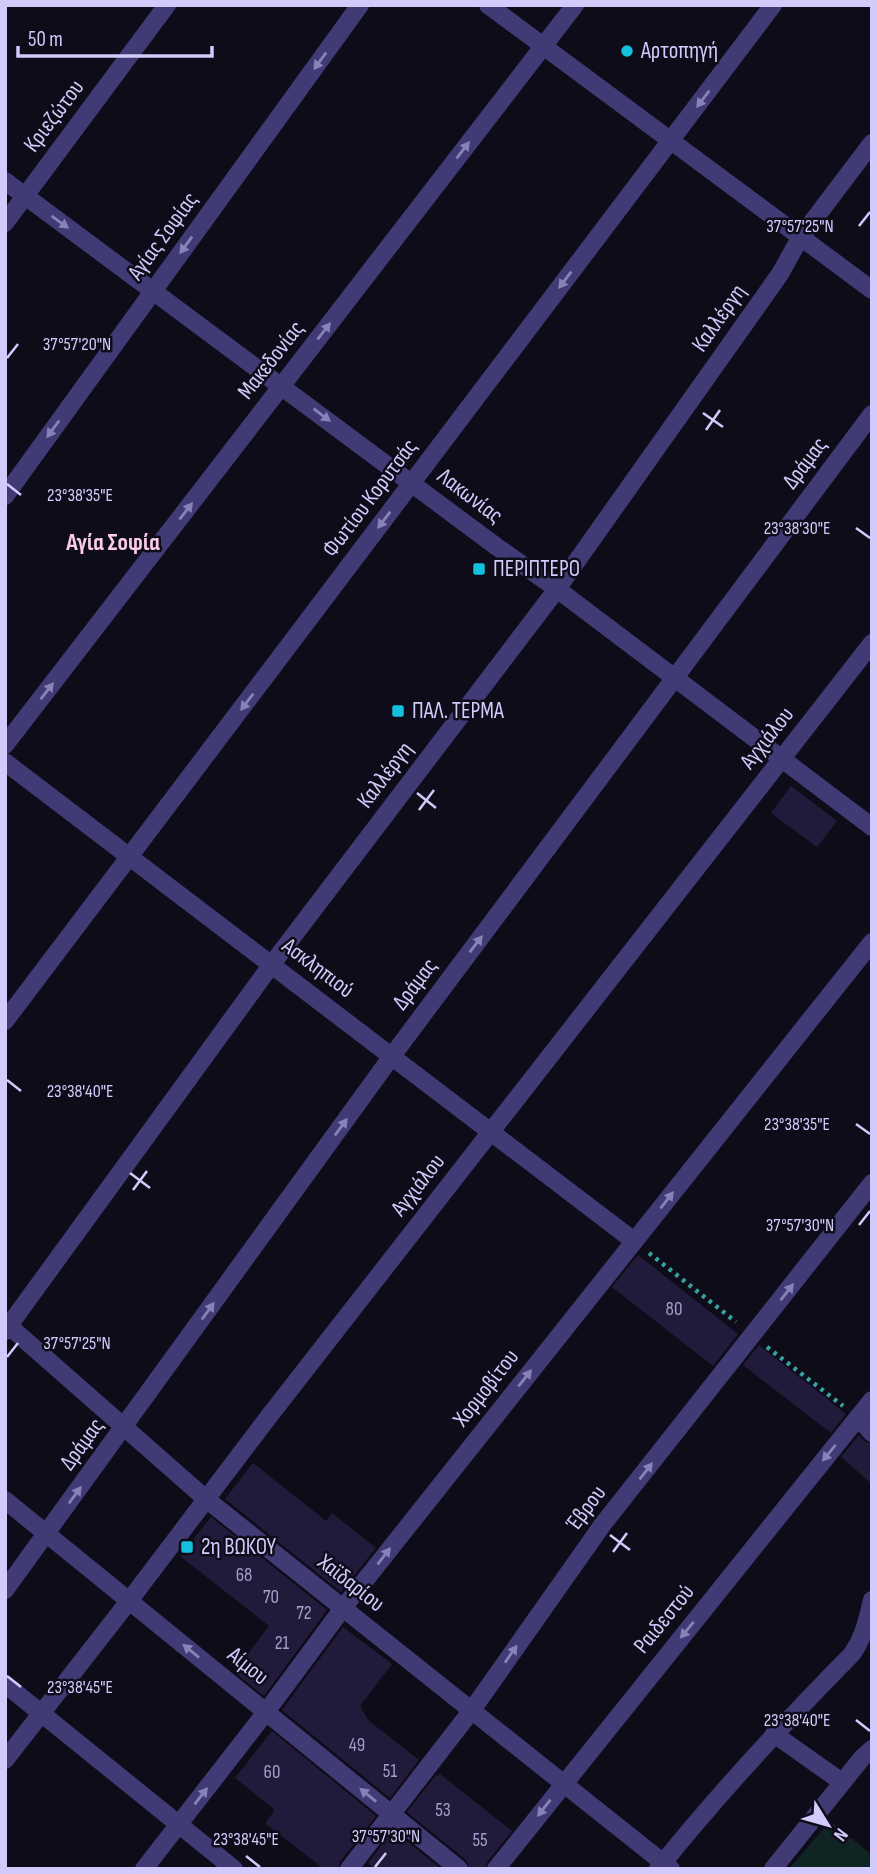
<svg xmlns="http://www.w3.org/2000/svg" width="877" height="1874" font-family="'Sofia Sans Condensed',sans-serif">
<rect width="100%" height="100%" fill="#0f0c1a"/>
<path fill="#102424" d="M830 1821 872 1855V1869H789Z"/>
<g fill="#221a3a">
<path d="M791 786 837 821 817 847 771 813Z"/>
<path d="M638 1255 738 1334 713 1366 612 1287Z"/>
<path d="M759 1345 846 1414 831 1433 743 1365Z"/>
<path d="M859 1435 864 1441 872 1444V1484L841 1457Z"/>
<path d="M253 1463 326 1521 332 1513 376 1548 341 1592 225 1499Z"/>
<path d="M211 1517 327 1610 264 1696 234 1672 269 1626 180 1556Z"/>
<path d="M343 1627 392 1664 360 1706 368 1720 419 1760 390 1798 282 1710Z"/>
<path d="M272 1731 376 1816 340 1862 338 1869H324L265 1823 275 1810 235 1778Z"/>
<path d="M440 1774 512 1831 487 1862 485 1869H470L466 1860 407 1812 436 1775 438 1776Z"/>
<path d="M393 1830 441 1869H375L368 1863Z"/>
</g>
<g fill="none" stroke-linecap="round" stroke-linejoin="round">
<g stroke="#36a2a0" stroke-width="4.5" stroke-dasharray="3.5 5" stroke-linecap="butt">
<path d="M649 1253 736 1322"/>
<path d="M767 1347 843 1406"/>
</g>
<g stroke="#403b75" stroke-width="18">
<path d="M488 5 872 290"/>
<path d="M5 181 497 547 557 589 872 827"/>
<path d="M5 223 167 5"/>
<path d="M5 496 360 5"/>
<path d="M5 745 575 5"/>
<path d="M5 762 634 1241"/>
<path d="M5 1021 773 5"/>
<path d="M9 1326 206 1499 671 1869"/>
<path d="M5 1331 272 964 557 589 780 274 800 238 872 143"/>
<path d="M858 1417 872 1433"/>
<path d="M5 1500 459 1869"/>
<path d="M5 1590 392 1056 872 414"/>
<path d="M5 1684 234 1869"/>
<path d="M774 1734 842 1782"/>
<path d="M5 1760 129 1601 270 1415 872 643"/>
<path d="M144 1869 266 1712 343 1608 872 942"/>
<path d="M349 1869 472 1710 603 1524 872 1183"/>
<path d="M496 1869 872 1400"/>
<path d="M658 1869C719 1793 784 1723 852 1654 864 1637 867 1620 872 1600"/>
<path d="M773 1869 862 1758 872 1749"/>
</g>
</g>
<defs><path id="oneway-solid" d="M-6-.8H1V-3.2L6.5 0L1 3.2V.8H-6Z" transform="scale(1.75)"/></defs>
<g fill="#8882b8">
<use href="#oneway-solid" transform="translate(320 61) rotate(126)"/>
<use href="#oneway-solid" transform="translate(703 99) rotate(127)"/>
<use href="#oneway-solid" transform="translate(463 150) rotate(-52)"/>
<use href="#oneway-solid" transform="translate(60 222) rotate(36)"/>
<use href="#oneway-solid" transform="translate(186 245) rotate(126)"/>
<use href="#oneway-solid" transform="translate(565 280) rotate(127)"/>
<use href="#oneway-solid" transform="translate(324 331) rotate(-52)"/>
<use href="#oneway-solid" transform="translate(322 415) rotate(37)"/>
<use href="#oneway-solid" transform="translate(53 429) rotate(126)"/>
<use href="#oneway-solid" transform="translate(186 511) rotate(-52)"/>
<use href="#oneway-solid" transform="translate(384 520) rotate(127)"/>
<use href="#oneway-solid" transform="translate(47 691) rotate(-52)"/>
<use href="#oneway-solid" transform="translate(247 702) rotate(127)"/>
<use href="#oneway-solid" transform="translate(476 944) rotate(-53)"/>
<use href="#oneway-solid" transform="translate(341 1127) rotate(-54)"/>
<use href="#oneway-solid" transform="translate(667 1200) rotate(-52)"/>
<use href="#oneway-solid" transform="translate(787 1292) rotate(-52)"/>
<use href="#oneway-solid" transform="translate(208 1311) rotate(-54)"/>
<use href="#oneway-solid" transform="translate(525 1378) rotate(-52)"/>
<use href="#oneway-solid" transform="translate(829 1453) rotate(129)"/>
<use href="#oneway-solid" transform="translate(646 1471) rotate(-52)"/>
<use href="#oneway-solid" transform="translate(75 1495) rotate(-54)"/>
<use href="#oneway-solid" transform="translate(384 1556) rotate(-52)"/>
<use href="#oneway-solid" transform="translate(687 1630) rotate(129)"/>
<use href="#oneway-solid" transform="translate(191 1651) rotate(-141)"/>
<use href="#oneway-solid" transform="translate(511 1654) rotate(-55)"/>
<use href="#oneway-solid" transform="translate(368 1795) rotate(-141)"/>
<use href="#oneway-solid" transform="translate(201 1796) rotate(-52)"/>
<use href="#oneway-solid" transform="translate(544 1808) rotate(128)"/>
</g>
<path fill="none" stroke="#d1cafb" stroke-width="2.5" d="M859 226 870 212M7 358 18 344M703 413 723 427M706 430 720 410M7 484 21 495M856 528 870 538M417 793 436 808M419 810 434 790M7 1080 21 1091M856 1124 870 1134M130 1173 150 1188M133 1190 147 1171M859 1225 870 1211M7 1357 18 1343M610 1535 630 1550M613 1552 627 1533M7 1676 21 1687M856 1720 870 1731M246 1856 260 1867M375 1867 386 1853"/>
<g fill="#13c1de" stroke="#0f0c1a" stroke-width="2.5">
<circle cx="627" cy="51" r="7"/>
<rect x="472" y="562" width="14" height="14" rx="3.5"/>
<rect x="391" y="704" width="14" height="14" rx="3.5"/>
<rect x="180" y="1540" width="14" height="14" rx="3.5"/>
</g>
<g text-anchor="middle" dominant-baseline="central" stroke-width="5" stroke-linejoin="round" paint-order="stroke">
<g font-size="19" fill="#a59ecb">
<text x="674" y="1309">80</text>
<text x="244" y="1575">68</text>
<text x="271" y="1597">70</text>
<text x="304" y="1613">72</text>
<text x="282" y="1643">21</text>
<text x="357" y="1745">49</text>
<text x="390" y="1771">51</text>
<text x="272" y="1772">60</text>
<text x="443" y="1810">53</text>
<text x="480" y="1840">55</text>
</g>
<g font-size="23" fill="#d1cafb" stroke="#0f0c1a" text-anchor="start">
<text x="641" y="51">Αρτοπηγή</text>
<text x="493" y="569">ΠΕΡΙΠΤΕΡΟ</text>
<text x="412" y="711">ΠΑΛ. ΤΕΡΜΑ</text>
<text x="201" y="1547">2η ΒΩΚΟΥ</text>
</g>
<g font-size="23" fill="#d1cafb" stroke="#0f0c1a">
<text transform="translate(54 116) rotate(-53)">Κριεζώτου</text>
<text transform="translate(163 236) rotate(-54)">Αγίας Σοφίας</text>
<text transform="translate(719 318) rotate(-55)">Καλλέργη</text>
<text transform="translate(271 360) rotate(-52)">Μακεδονίας</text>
<text transform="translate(805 463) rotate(-53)">Δράμας</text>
<text transform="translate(470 496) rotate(37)">Λακωνίας</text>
<text transform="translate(370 498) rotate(-53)">Φωτίου Κορυτσάς</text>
<text transform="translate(767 738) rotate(-52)">Αγχιάλου</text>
<text transform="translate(385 775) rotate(-53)">Καλλέργη</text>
<text transform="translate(318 968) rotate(37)">Ασκληπιού</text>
<text transform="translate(415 984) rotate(-53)">Δράμας</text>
<text transform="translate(418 1185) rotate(-52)">Αγχιάλου</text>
<text transform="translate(486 1388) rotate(-52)">Χορμοβίτου</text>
<text transform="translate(82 1444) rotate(-54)">Δράμας</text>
<text transform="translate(586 1508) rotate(-53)">Έβρου</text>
<text transform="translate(351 1583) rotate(38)">Χαϊδαρίου</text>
<text transform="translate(664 1619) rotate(-51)">Ραιδεστού</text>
<text transform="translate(248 1666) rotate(39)">Αίμου</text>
</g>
<g font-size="24" font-weight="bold" fill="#fbcce8" stroke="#0f0c1a">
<text x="113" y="542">Αγία Σοφία</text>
</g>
</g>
<g font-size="18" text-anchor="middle" fill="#d1cafb" stroke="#0f0c1a" stroke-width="5" stroke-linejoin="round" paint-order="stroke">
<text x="800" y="232">37°57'25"N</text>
<text x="77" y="350">37°57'20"N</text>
<text x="80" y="501">23°38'35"E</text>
<text x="797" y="534">23°38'30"E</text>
<text x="80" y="1097">23°38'40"E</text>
<text x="797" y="1130">23°38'35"E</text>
<text x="800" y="1231">37°57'30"N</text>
<text x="77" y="1349">37°57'25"N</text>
<text x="80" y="1693">23°38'45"E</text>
<text x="797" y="1726">23°38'40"E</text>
<text x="386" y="1842">37°57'30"N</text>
<text x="246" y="1845">23°38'45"E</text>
</g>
<rect width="877" height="1874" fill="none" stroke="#d1cafb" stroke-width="14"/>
<g transform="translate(828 1825) rotate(127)" stroke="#0f0c1a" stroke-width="5" paint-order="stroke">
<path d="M0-5L12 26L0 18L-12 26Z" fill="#d1cafb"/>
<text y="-10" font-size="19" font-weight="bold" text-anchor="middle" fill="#d1cafb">N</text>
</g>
<path d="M18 46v10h194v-10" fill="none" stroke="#d1cafb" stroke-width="3.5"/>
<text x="28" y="46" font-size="21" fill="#d1cafb" stroke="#0f0c1a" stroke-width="5" paint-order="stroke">50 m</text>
</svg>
